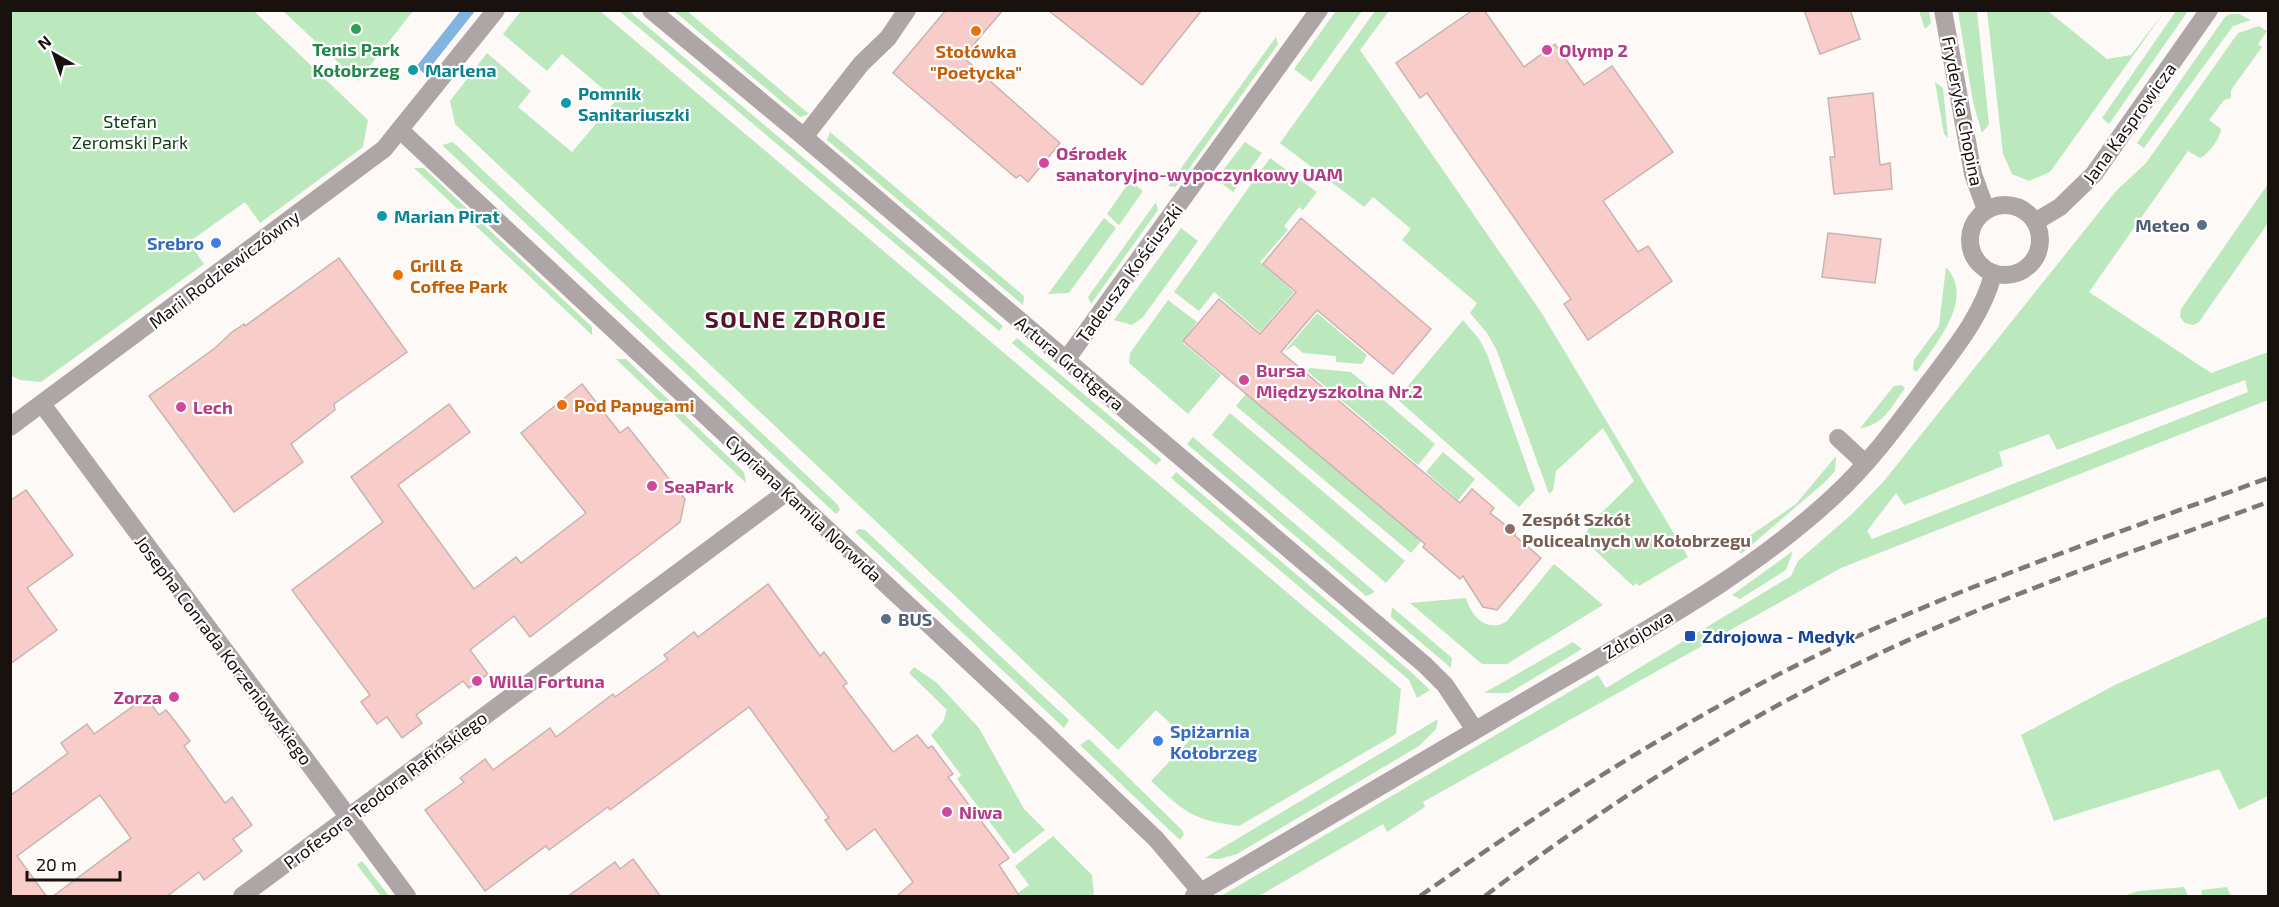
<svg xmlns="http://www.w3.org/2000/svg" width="2279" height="907" font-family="'Exo 2',sans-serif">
<rect width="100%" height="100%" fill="#fdf9f7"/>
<g fill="#bce8bd" fill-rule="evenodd">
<path d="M11 10 254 11 368 120 363 147 260 223 245 202 189 242 204 264 41 382 20 380 10 375Z"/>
<path d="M283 11H413L358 81Z"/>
<path d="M521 11H600L1401 689 1396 734 1239 826C1192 820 1185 812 1151 781L1189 741 1156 710 1118 750 455 124 450 101 487 53 531 91 518 107 572 152 616 100 562 54 547 71 503 34Z"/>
<path d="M619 11H629L1003 326 999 331Z"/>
<path d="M674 11H687L809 114 800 117Z"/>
<path d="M1336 11H1362L1311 82 1294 69Z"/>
<path d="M1375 11H1389L1360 50 1541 312 1688 557 1639 586 1637 583 1633 586 1585 541 1589 525 1634 481 1603 428 1556 471 1553 490 1549 494 1497 351 1487 333 1470 313 1477 303 1402 240 1411 229 1373 197 1364 207 1280 143Z"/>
<path d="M1919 11H1929L1931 23 1925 29Z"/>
<path d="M1958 11H1977L1989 124 1982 133 1973 102Z"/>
<path d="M1987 11H2048L2107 59 2131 55 2165 11 2050 172 2029 181 2012 174 2003 154Z"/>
<path d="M2176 11H2188L2109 124 2102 118Z"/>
<path d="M2230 14H2239L2251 20 2233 26 2144 148 2137 143 2225 17Z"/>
<path d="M2259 26 2267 31 2258 44 2262 47 2231 90V98L2224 100 2209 120 2221 129C2220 138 2209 154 2200 158L2188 151 2089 292 2211 373 2268 352V400L1841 568 1423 802 1425 807 1387 832 1383 824 1259 896H1221L1598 675 1606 688 1791 576 1798 561 1852 514 1884 481 2116 191 2146 163 2238 33ZM2245 380 2248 392 1872 539 1867 531 1896 493 1904 505 2003 466 1999 452 2049 434 2057 450Z"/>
<path d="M1276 37 1278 44 1176 187 1168 186Z"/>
<path d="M1935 82 1943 88 1948 138 1944 134Z"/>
<path d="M830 132 1024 296 1023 305 827 140Z"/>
<path d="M453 142 838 505 840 510 836 514 442 145Z"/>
<path d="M1245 142 1262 153 1233 192 1216 179Z"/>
<path d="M1270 158 1317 192 1303 210 1299 207 1284 226 1288 230 1260 262 1294 292 1260 332 1214 292 1199 311 1174 292Z"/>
<path d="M414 168H424L592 327V335Z"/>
<path d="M1130 181 1143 191 1119 225 1107 214Z"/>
<path d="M2268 184V223L2199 322 2193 325 2185 323 2180 317 2181 309Z"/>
<path d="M1156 202 1158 210 1091 304 1088 297Z"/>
<path d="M1104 218 1116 228 1069 293 1048 294Z"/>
<path d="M1181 228 1198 241 1143 317 1132 325 1114 320Z"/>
<path d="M1946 267C1976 299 1935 344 1917 372L1913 369 1914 360 1939 326Z"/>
<path d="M1168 300 1197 322 1182 342 1221 375 1188 414 1129 363 1130 353Z"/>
<path d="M1317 313 1367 355 1362 364 1336 362V356L1303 353 1294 345 1284 352Z"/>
<path d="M1463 320 1479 339 1487 354 1535 490 1519 507 1397 399Z"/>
<path d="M1017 338 1161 459V460L1156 465 1012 343Z"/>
<path d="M616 359H626L744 472 746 483Z"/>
<path d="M1310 368 1351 372 1435 444 1418 465 1307 371Z"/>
<path d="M1901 385 1905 388C1892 406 1883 426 1860 428L1894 386Z"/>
<path d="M1246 394 1421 541 1411 553 1236 406Z"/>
<path d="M1230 413 1405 561 1386 583 1212 435Z"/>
<path d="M1193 437 1375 592 1366 596 1187 444Z"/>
<path d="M1443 452 1475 479 1458 500 1426 472Z"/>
<path d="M1836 456 1835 471 1825 482 1741 554 1735 546 1796 504Z"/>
<path d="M1176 472 1411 672 1430 690 1417 698 1409 680 1171 478Z"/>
<path d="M859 529 865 530 1069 720 1064 728 855 532Z"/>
<path d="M1793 551 1786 570 1740 599 1732 595Z"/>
<path d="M1554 564 1603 605 1507 664H1482L1410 603 1466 598C1471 616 1487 634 1507 621Z"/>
<path d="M1392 607 1452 658 1451 668 1391 617Z"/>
<path d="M2268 616V796L2239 810 2219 769 2054 821 2021 735 2115 685Z"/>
<path d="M1573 642 1582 649 1509 693H1484Z"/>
<path d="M914 667 936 682 979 728 1024 809 1045 830 1014 854 957 779 961 775 931 735 943 722 947 710 909 673Z"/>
<path d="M1438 719 1436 729 1419 746 1237 854 1219 859 1205 858Z"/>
<path d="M1089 739 1182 830 1184 834 1180 840 1080 745Z"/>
<path d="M1053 836 1092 875 1094 896H1014L1029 885 1015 866Z"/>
<path d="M362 861 389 896H381L357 865Z"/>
<path d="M2184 887 2188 896H2123L2139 891Z"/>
<path d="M2227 887 2231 896H2201L2202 890Z"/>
</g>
<path fill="#81b5df" d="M461 10 475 11 425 74 416 67Z"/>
<g fill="#f8cdc9" stroke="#c9b3b1" stroke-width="1.5">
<path d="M946 10H1003L963 57 1060 143 1028 182 1020 175 1016 178 893 73Z"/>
<path d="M1048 10H1202L1142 85Z"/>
<path d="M1473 10H1484L1524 67 1555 44 1584 85 1612 66 1673 152 1603 201 1638 252 1648 246 1672 281 1588 340 1564 304 1571 299 1427 93 1420 98 1396 63Z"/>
<path d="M1804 10H1850L1860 39 1820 54Z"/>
<path d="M1873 93 1880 165 1890 163 1892 189 1834 194 1830 157H1835L1828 98Z"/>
<path d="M1301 218 1431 329 1393 374 1317 310 1281 352 1460 503 1472 489 1494 508 1490 513 1516 533 1514 535 1541 558 1497 610 1483 607 1463 576 1460 579 1423 547 1425 544 1183 341 1219 299 1260 334 1296 292 1263 264Z"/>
<path d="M1828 233 1881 239 1875 283 1822 277Z"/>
<path d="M339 258 407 352 334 404 335 410 291 444 303 462 234 512 149 396 215 348 232 332 244 324 245 326Z"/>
<path d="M582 384 620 433 628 427 685 499 680 522 530 637 514 616 470 650 488 674 469 688 463 681 416 715 422 723 402 738 387 717 377 724 361 702 370 695 292 590 383 522 351 477 449 404 470 432 398 485 474 589 516 557 521 563 586 513 521 433Z"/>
<path d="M26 490 73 555 27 588 57 630 10 664V501Z"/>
<path d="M768 584 820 656 824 652 847 683 843 686 893 752 917 735 928 748 932 746 953 774 948 777 1009 858 999 865 1020 897H896L913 882 875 829 847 850 825 820 829 818 749 707 610 810 608 807 549 850 546 846 485 891 425 810 464 782 460 778 485 759 493 770 550 728 556 737 613 694 615 697 668 659 664 655 694 632 698 637Z"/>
<path d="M146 697 159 715 166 710 174 720 190 741 184 746 225 803 232 797 252 825 233 839 242 851 204 880 199 872 166 897H52L131 838 100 795 17 856 47 897H10V796L68 753 61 743 87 724 94 734Z"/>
<path d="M633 859 661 897H567L615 862 620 869Z"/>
</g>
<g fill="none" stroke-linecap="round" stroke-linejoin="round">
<g stroke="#aea5a7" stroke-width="18">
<path d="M804 137 861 64 888 38 907 10"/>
<path d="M1838 438 1865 463"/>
</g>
<path stroke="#aea5a7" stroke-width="18" d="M10 427 384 149 496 10"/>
<g stroke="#aea5a7" stroke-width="18">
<path d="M651 10 804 137 1425 665 1445 685 1475 730"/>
<path d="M1943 10 1973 174 1986 210"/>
<path d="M400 130 1045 733 1156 839 1201 892"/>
<path d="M1066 360 1319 10"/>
<path d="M42 404 407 896"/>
<path d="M242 896 788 491"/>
</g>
<g stroke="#aea5a7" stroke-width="18">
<circle cx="2005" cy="240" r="35"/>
<path d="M2035 222 2060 207 2094 174 2209 10"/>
<path d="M1194 896C1302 832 1411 768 1520 704 1627 640 1743 581 1834 496 1871 462 1901 420 1931 380 1955 348 1983 314 1993 274"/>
</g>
<g stroke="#7e7876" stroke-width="4.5" stroke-dasharray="12 6" stroke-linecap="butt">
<path d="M1420 896C1551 805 1684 718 1828 650 1971 582 2121 532 2268 478"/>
<path d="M1485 896C1612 800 1747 715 1891 648 2014 591 2142 549 2268 502"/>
</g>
</g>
<circle fill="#2e9e5b" stroke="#fff" stroke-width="2" cx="356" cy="29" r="6"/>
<g fill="#e8710a" stroke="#fff" stroke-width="2">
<circle cx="976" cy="31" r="6"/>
<circle cx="398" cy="275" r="6"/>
<circle cx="562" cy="405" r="6"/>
</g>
<g fill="#d1479c" stroke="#fff" stroke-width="2">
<circle cx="1547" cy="50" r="6"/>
<circle cx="1044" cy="163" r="6"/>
<circle cx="1244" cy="380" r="6"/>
<circle cx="181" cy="407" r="6"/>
<circle cx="652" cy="486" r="6"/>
<circle cx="477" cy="681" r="6"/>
<circle cx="174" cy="697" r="6"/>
<circle cx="947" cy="812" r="6"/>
</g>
<g fill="#0f9aa8" stroke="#fff" stroke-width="2">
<circle cx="413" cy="70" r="6"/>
<circle cx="566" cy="103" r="6"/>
<circle cx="382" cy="216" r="6"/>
</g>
<g fill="#5c6f8a" stroke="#fff" stroke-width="2">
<circle cx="2202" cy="225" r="6"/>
<circle cx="886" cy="619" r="6"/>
</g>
<g fill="#3f7fe0" stroke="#fff" stroke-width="2">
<circle cx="216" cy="243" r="6"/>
<circle cx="1158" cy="741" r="6"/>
</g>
<circle fill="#8d6e63" stroke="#fff" stroke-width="2" cx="1510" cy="529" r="6"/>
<rect fill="#1a4fb4" stroke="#fff" stroke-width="2" x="1684" y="630" width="12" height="12" rx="3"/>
<g text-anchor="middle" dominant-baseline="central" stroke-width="4.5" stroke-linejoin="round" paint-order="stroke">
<g font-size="18" font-weight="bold" fill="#27864d" stroke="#fff">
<text x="356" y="49">Tenis Park<tspan x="356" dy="21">Kołobrzeg</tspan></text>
</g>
<g font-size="18" font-weight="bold" fill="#b23c85" stroke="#fff" text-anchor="start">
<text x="1559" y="50">Olymp 2</text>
<text x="1056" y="153">Ośrodek<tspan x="1056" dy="21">sanatoryjno-wypoczynkowy UAM</tspan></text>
<text x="1256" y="370">Bursa<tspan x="1256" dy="21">Międzyszkolna Nr.2</tspan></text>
<text x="193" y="407">Lech</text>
<text x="664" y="486">SeaPark</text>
<text x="489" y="681">Willa Fortuna</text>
<text x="162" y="697" text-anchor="end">Zorza</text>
<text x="959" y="812">Niwa</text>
</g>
<g font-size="18" font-weight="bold" fill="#c56008" stroke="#fff" text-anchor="start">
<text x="976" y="51" text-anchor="middle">Stołówka<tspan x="976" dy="21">"Poetycka"</tspan></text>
<text x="410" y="265">Grill &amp;<tspan x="410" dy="21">Coffee Park</tspan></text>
<text x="574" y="405">Pod Papugami</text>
</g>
<g font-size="18" font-weight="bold" fill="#0d838f" stroke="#fff" text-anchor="start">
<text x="425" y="70">Marlena</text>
<text x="578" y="93">Pomnik<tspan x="578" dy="21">Sanitariuszki</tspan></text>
<text x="394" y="216">Marian Pirat</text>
</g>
<g font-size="18" fill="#18110e" stroke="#fff">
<text transform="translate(1963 111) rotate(79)">Fryderyka Chopina</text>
<text transform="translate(2129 123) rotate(-54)">Jana Kasprowicza</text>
<text transform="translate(224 269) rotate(-37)">Marii Rodziewiczówny</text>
<text transform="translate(1129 273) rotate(-54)">Tadeusza Kościuszki</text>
<text transform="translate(1070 363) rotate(40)">Artura Grottgera</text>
<text transform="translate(804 508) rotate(43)">Cypriana Kamila Norwida</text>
<text transform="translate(1638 634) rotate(-31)">Zdrojowa</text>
<text transform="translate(224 650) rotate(53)">Josepha Conrada Korzeniowskiego</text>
<text transform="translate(385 790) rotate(-37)">Profesora Teodora Rafińskiego</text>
</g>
<g font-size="18" fill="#0e4115" stroke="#fff">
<text x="130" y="121">Stefan<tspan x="130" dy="21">Zeromski Park</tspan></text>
</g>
<g font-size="18" font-weight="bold" fill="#4e5e75" stroke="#fff" text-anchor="end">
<text x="2190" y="225">Meteo</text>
<text x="898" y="619" text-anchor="start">BUS</text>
</g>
<g font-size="18" font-weight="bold" fill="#366cbe" stroke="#fff" text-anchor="end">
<text x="204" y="243">Srebro</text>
<text x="1170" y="731" text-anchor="start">Spiżarnia<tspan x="1170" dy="21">Kołobrzeg</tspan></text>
</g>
<g font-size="18" font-weight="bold" fill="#785e54" stroke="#fff" text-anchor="start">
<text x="1522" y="519">Zespół Szkół<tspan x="1522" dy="21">Policealnych w Kołobrzegu</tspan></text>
</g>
<g font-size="18" font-weight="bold" fill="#164399" stroke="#fff" text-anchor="start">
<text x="1702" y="636">Zdrojowa - Medyk</text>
</g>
<g font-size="24" font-weight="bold" letter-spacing="1.5" fill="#55132e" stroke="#fff">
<text x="796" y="318">SOLNE ZDROJE</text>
</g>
</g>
<rect width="2279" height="907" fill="none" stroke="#18110e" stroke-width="24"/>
<g transform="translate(54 54) rotate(320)" stroke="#ffffff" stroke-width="4.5" paint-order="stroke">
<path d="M0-4.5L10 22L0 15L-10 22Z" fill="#18110e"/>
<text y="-9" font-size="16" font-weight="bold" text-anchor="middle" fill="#18110e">N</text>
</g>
<path d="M27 871v9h93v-9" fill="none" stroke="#18110e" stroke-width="3"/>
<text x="36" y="871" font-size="18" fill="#18110e" stroke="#ffffff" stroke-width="4.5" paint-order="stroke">20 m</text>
</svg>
